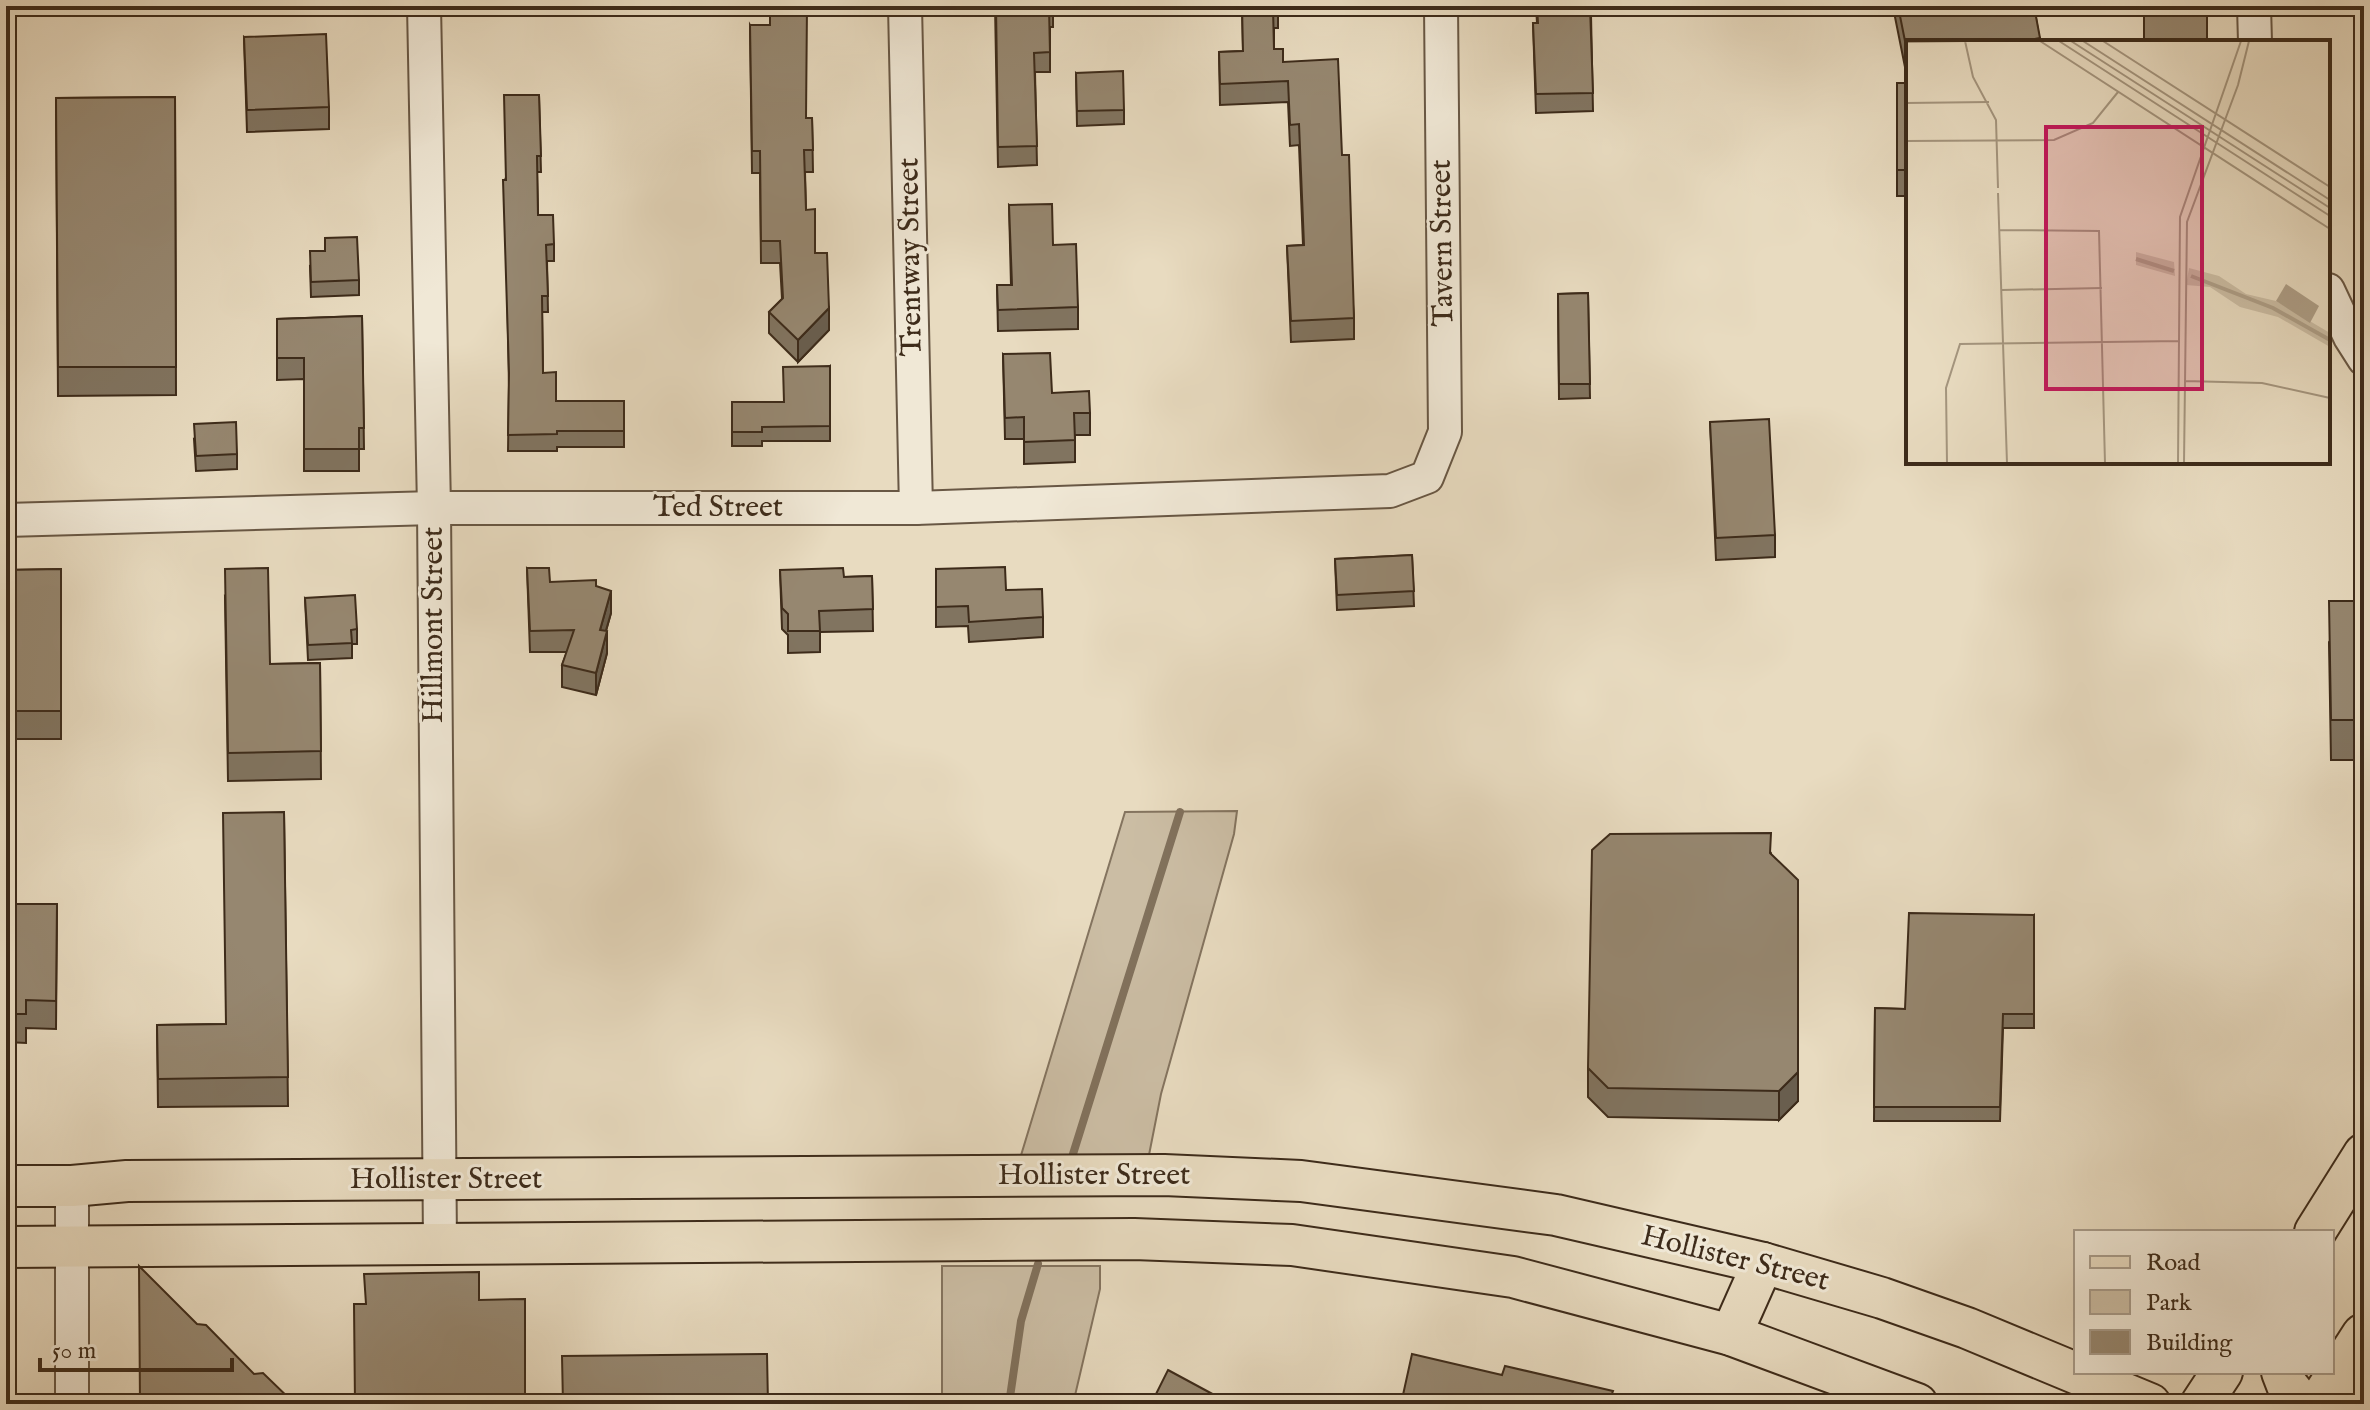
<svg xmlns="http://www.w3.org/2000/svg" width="2370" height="1410" font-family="'IM FELL English',serif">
<rect width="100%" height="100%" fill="#e8dbc0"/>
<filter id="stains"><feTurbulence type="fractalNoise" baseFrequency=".0025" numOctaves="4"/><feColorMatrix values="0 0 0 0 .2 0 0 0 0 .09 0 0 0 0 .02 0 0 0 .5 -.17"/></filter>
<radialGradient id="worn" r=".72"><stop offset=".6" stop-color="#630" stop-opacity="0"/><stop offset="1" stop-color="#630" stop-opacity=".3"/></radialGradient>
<g fill="#cbbda4" stroke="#84745f" stroke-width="2">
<path d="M1237 811 1234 834 1161 1094 1148 1160 1019 1162 1125 812Z"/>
<path d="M942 1266H1100V1289L1073 1404H942Z"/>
</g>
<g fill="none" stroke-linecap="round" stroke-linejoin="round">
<g stroke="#81715c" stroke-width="8">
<path d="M1073 1154 1180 812"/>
<path d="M1009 1404 1021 1321 1038 1264"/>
</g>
<defs>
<g id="minor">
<path d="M424 6 434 508 440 1244"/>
<path d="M905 6 916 508"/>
<path d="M2254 6 2255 42"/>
<path d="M2328 290 2350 337 2364 359"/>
<path d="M6 520 434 508H916L1390 491 1427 477 1445 432 1441 6"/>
<path d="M72 1186V1404"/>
</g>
<g id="major">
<path d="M6 1186H72L127 1181 1164 1175 1301 1181 1556 1215 1763 1263 1882 1298 1967 1328 2150 1404"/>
<path d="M2315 1232 2364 1154"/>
<path d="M6 1247 1134 1239 1292 1245 1513 1277 1731 1335 1917 1404"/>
<path d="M1731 1335 1763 1263"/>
<path d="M2282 1372 2287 1385 2302 1404"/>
<path d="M2201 1404 2222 1372"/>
</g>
<path id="highway" d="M2320 1404 2364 1336"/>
</defs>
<use href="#minor" stroke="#685744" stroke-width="36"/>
<use href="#major" stroke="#3d2b1a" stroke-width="44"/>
<use href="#highway" stroke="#3d2b1a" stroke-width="48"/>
<use href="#minor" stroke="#f0e8d6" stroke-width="32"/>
<use href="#major" stroke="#e8dbc0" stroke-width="40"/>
<use href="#highway" stroke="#e8dbc0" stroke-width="44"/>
</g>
<g fill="#817460" stroke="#3d2b1a" stroke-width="2">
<path d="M995 6H1053V27H1050V72H1035L1037 165 998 167Z"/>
<path d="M1242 6H1278V28H1274V49L1342 155 1354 318V339L1291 342 1287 246 1303 245 1299 145 1290 146 1288 102 1220 105 1219 52 1243 51Z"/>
<path d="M1536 6H1595V15H1591L1593 111 1536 113 1533 23H1537Z"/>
<path d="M1875 6H2034L2040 42H1908V82L1893 7Z"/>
<path d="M750 25 806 118H812L813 172H805L806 210 815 253 829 330 798 362 769 333V312L782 299 780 263H761L760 173H752Z"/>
<path d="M244 37 329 107V129L247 132Z"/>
<path d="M1076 73 1124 110V124L1077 126Z"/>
<rect x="1897" y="83" width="11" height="113"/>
<path d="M539 95 541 172H537L538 215 554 244V261H547L548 312H542L543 373 556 401H624V447H557V451H508L509 385 505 180Z"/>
<path d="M175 97 176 395 58 396 56 98Z"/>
<path d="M1009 205 1053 245 1078 307V329L998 331 997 285H1011Z"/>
<path d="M310 266 359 280V295L311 297Z"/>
<path d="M1588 293 1590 398 1559 399 1558 294Z"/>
<path d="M362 316 364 449H359V471H304V379L277 380V319Z"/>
<path d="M1003 354 1052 393 1090 413V435H1075V462L1024 464V439H1005Z"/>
<path d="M830 366V441H762V446H732V402H784Z"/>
<path d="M1710 422 1775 535V557L1716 560Z"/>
<path d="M194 439 237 454V469L196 471Z"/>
<path d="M1412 555 1414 606 1337 610 1335 559Z"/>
<path d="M527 568 550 582 596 586 611 613 606 631 607 653 596 695 562 687V665L567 652H530Z"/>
<path d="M61 569V739H6V570Z"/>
<path d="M936 569 1006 590 1043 617V637L969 642 968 626 936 627Z"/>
<path d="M780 570 844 577 872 576 873 631 820 632V652L788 653V635L782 629Z"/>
<path d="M225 597 270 664 320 663 321 779 228 781Z"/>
<path d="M305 598 357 629V644H352V658L308 660Z"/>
<path d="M2364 601V760H2331L2329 642Z"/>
<path d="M284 812 288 1106 158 1107 157 1025 226 1024Z"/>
<path d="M1771 854 1798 1101 1779 1120 1608 1117 1588 1097V1068Z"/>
<path d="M6 904H57L56 1029 26 1028V1043L6 1042Z"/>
<path d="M2034 915V1028H2003L2000 1121H1874L1875 1008 1905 1009Z"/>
</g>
<g fill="#695e4e" stroke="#3d2b1a" stroke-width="2">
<path d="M2040 38V42H2029V40Z"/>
<path d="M829 308V330L798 362V340Z"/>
<path d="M611 591V613L600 651V630Z"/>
<path d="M607 631V653L596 695V673Z"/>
<path d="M1798 1072V1101L1779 1120V1091Z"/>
</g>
<g fill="#968770" stroke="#3d2b1a" stroke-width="2">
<path d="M770 6H807L806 118H812L813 150H804L806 210 815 209V253H827L829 308 798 340 769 312 783 298 780 241H761L760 151H752L750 25H770Z"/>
<path d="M996 6H1053L1049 7 1050 52 1034 53 1037 146 998 147Z"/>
<path d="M1242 6H1278V8H1273L1274 49H1283V62L1338 59 1342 155H1349L1354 318 1291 321 1287 246 1304 245 1299 124 1290 125 1288 81 1220 84 1219 52 1243 51Z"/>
<path d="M1537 6H1590L1593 93 1536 94 1533 23H1538Z"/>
<path d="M1898 6H2034L2040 38 2029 40 2030 42H1908V56Z"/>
<rect x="2144" y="6" width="63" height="36"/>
<path d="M326 34 329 107 247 110 244 37Z"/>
<path d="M1123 71 1124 110 1077 111 1076 73Z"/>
<rect x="1897" y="83" width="11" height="87"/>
<path d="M504 95H539L541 156H537L538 215H553L554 244 546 245 548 296H542L543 373 556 372V401H624V431H557V434L508 435 509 373 503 180H506Z"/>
<path d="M175 97 176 367H58L56 98Z"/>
<path d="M1052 204 1053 245 1076 244 1078 307 998 310 997 285H1012L1009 205Z"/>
<path d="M357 237 359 280 311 282 310 251H325V238Z"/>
<path d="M1588 293 1590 384H1559L1558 294Z"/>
<path d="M362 316 364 428H359V449H304V358H277V319Z"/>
<path d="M1050 353 1052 393 1089 391 1090 413H1074L1075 440 1024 442V417L1005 418 1003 354Z"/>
<path d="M830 366V426L762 427V432H732V402H784L783 367Z"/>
<path d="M1769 419 1775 535 1716 538 1710 422Z"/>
<path d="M236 422 237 454 196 456 194 424Z"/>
<path d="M1412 555 1414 591 1337 595 1335 559Z"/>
<path d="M1005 567 1006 590 1042 589 1043 617 969 622 968 606 936 607V569Z"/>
<path d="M268 568 270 664 320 663 321 751 228 753 225 569Z"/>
<path d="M527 568H549L550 582 596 580V586L611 591 600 630 607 631 596 673 562 665 574 630 530 631Z"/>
<path d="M843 568 844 577 872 576 873 609 819 611 820 631H788V614L782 608 780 570Z"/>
<path d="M61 569V711H6V570Z"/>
<path d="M355 595 357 629 351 630 352 643 308 645 305 598Z"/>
<path d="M2329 601H2364V720H2331Z"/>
<path d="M284 812 288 1077 158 1079 157 1025 226 1024 223 813Z"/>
<path d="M1771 833 1770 853 1798 880V1072L1779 1091 1608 1088 1588 1068 1592 850 1610 834Z"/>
<path d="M6 904H57L56 1001 26 1000V1014H6Z"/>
<path d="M1909 913 2034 915V1014H2003L2000 1107H1874L1875 1008 1905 1009Z"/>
<path d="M139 1266 197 1324 206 1325 254 1374 263 1373 295 1404H140Z"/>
<path d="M479 1272V1300L525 1299V1404H355L354 1304H366L364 1274Z"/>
<path d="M767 1354 768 1404H563L562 1356Z"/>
<path d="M1412 1354 1502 1375 1505 1366 1613 1391 1610 1399 1634 1404H1401Z"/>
<path d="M1168 1370 1231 1404H1151Z"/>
</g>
<g text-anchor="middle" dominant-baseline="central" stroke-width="6" stroke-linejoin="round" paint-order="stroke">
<g font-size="30" fill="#3d2b1a" stroke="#f0e8d6">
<text transform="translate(1443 243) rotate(-91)">Tavern Street</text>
<text transform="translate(911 257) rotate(-91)">Trentway Street</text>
<text x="718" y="508">Ted Street</text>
<text transform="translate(434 625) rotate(-90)">Hillmont Street</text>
<text x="1094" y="1176">Hollister Street</text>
<text x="446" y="1180">Hollister Street</text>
<text transform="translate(1735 1259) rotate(14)">Hollister Street</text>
</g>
</g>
<g transform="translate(1906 40)">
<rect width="424" height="424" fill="#e8dbc0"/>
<path d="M230 212 268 222 269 236 230 225ZM283 228 313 236 340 254 370 261 424 293V307L372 277 334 267 304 247 280 245Z" fill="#cbbda4"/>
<path d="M380 244 413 266 404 283 370 261Z" fill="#ae9f88"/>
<path fill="none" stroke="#ae9f88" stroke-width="4" d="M230 219 268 231M285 236 367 268 424 300"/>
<path fill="none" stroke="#a4957e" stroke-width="2" d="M59 1 67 37 90 80 92 148M134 1 424 189M153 1 424 176M165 1 424 168M177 1 424 160M197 1 424 147M0 2 61 1M0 63 83 62M0 101 148 100 187 83 212 52M92 153 101 423M93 190 193 191 199 423M96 250 196 248M279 341 356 343 424 358M41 423 40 348 54 304 273 301M272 423 274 177 335 1M278 423 281 182 332 45 343 1"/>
<path fill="#c2185b" fill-opacity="0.15" stroke="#c2185b" stroke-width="4" d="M140 87H296V349H140Z"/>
<rect width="424" height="424" fill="none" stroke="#3d2b1a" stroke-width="4"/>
</g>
<rect width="2370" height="1410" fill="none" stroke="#e8dbc0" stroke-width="32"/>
<rect x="8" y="8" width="2354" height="1394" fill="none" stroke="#3d2b1a" stroke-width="4"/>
<rect x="16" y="16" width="2338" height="1378" fill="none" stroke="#3d2b1a" stroke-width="2"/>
<rect x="2074" y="1230" width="260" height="144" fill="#f0e8d6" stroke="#a89c8b" stroke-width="2"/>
<rect x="2090" y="1256" width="40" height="12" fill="#e8dbc0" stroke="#a89c8b" stroke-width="2"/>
<text x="2146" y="1270" font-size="24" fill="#3d2b1a">Road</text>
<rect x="2090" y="1290" width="40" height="24" fill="#cbbda4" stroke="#a89c8b" stroke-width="2"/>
<text x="2146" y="1310" font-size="24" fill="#3d2b1a">Park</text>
<rect x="2090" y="1330" width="40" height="24" fill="#968770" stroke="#a89c8b" stroke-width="2"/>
<text x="2146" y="1350" font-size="24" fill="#3d2b1a">Building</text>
<path d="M40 1358v12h192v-12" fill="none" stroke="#3d2b1a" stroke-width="4"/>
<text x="52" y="1358" font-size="24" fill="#3d2b1a" stroke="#f0e8d6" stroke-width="6" paint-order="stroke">50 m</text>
<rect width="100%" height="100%" filter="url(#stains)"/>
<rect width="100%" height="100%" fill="url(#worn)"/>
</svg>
